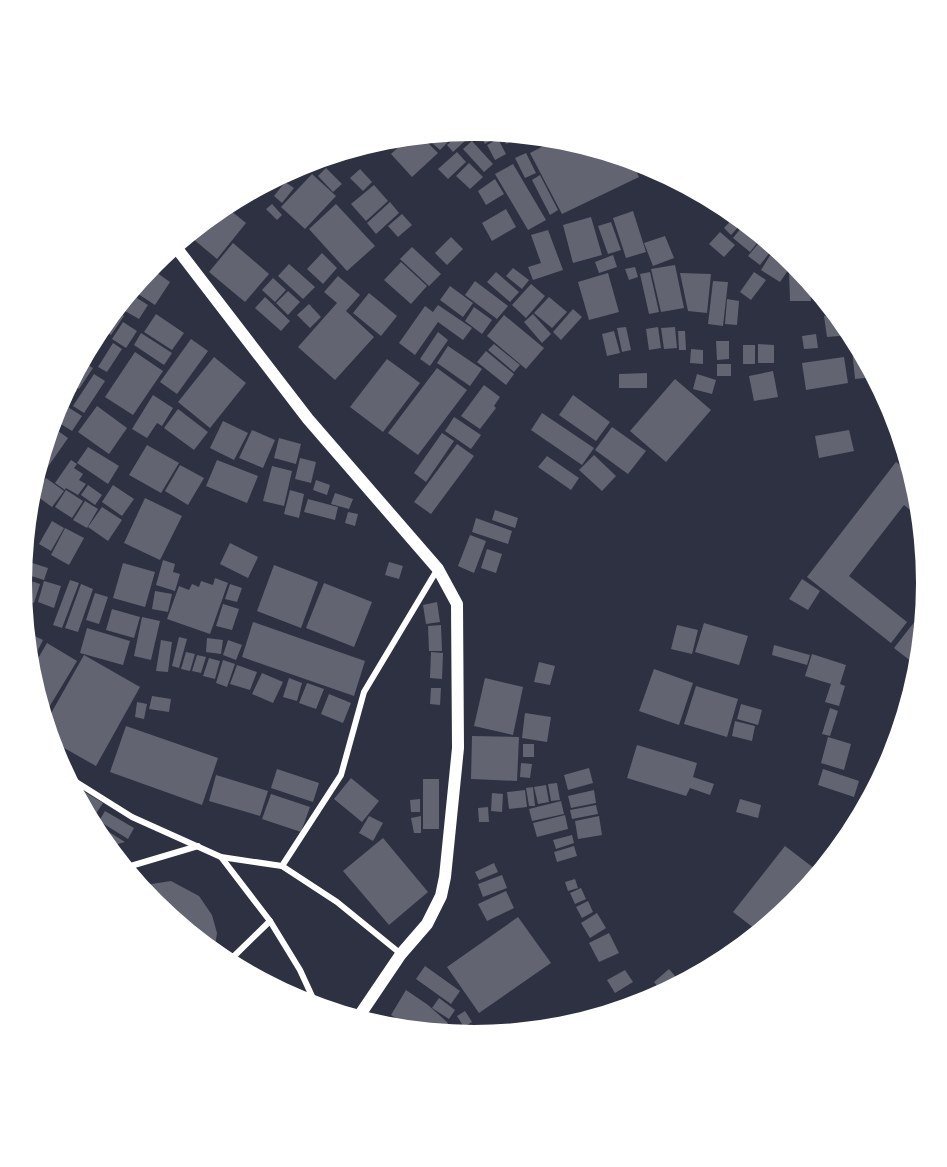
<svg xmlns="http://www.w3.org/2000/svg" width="947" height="1167" font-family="'Playfair Display',serif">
<rect width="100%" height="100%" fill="#2d3142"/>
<g fill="#626471">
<path d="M476 131 453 152 447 145 462 132Z"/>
<path d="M478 131 493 133 496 137 485 144Z"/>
<path d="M457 133 440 150 424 136Z"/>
<path d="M503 134 521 136H523L506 144Z"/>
<path d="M421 136 438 153 412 177 391 154 409 137Z"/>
<path d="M498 139 506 154 495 160 487 145Z"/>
<path d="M557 139 631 161 639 177 562 214 530 153Z"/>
<path d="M472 141 493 164 484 172 463 149Z"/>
<path d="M457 152 466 162 448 179 438 169Z"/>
<path d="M526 153 536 173 525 178 515 158Z"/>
<path d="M469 163 483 177 470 189 456 176Z"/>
<path d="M513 164 546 220 528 230 495 174Z"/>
<path d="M326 168 342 184 333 192 318 176Z"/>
<path d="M360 169 372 182 363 191 350 178Z"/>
<path d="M312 174 336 196 305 229 281 207Z"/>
<path d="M540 175 558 210 550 215 532 180Z"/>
<path d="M495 179 504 194 486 205 478 191Z"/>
<path d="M285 182 294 188 282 203 274 196Z"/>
<path d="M374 185 388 201 366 221 351 204Z"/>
<path d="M390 202 399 213 376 234 367 223Z"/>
<path d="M272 204 282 215 277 220 266 209Z"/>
<path d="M336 204 375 246 347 271 309 229Z"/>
<path d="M225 206 246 223 217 259 192 238 211 217Z"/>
<path d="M506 209 516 227 492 241 482 223Z"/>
<path d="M633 211 646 252 626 258 613 218Z"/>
<path d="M402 214 412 225 398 237 388 226Z"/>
<path d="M735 216 743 222 731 235 724 228Z"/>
<path d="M591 217 602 255 573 263 563 225Z"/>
<path d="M611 222 621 250 608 254 598 226Z"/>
<path d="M745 223 762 237 750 252 733 238Z"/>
<path d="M548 230 563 270 533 280 528 267 541 263 531 235Z"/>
<path d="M720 232 735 245 724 257 709 244Z"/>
<path d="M665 236 674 258 653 266 644 243Z"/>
<path d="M451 237 463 249 447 265 435 253Z"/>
<path d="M763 238 774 247 760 265 748 256Z"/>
<path d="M233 243 269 274 245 302 209 272Z"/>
<path d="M412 247 441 274 429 286 400 259Z"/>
<path d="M774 249 793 263 780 282 761 270Z"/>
<path d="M322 253 337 268 323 284 307 269Z"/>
<path d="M613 255 617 267 599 273 595 262Z"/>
<path d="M401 262 427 286 411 304 384 280Z"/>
<path d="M289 264 315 287 303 299 278 276Z"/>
<path d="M675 265 684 308 661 312 651 269Z"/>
<path d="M635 267 638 277 629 280 625 269Z"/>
<path d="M150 268 170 282 155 305 132 290Z"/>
<path d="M513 268 529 280 522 289 506 276Z"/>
<path d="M789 271H800L810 284 811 301H790Z"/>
<path d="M496 272 519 292 510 302 487 282Z"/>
<path d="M650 272 659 312 649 314 640 274Z"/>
<path d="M754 272 766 280 751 300 740 292Z"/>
<path d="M608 273 619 312 589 320 578 282Z"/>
<path d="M680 273 711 274 707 313 688 311Z"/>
<path d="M338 276 360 295 346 311 374 337 335 380 298 347 337 303 324 292Z"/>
<path d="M273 278 286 290 275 302 262 290Z"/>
<path d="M475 281 508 306 497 319 465 295Z"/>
<path d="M713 281 728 282 723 326 708 324Z"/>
<path d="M531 284 545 296 526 318 512 305Z"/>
<path d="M450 286 473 303 463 317 440 300Z"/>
<path d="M288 291 300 302 288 315 276 303Z"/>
<path d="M129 293 148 305 139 319 118 307Z"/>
<path d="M369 293 397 316 381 336 353 313Z"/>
<path d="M265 297 290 321 281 331 255 308Z"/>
<path d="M549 297 567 312 552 328 534 313Z"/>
<path d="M727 299 739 301 737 325 725 324Z"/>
<path d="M309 304 321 317 310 328 297 315Z"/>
<path d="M438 305 472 328 463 340 438 322 415 355 399 343 425 306 433 312Z"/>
<path d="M474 307 492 320 482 334 465 321Z"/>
<path d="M573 309 582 317 561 340 553 332Z"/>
<path d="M115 310 124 316 111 335 100 328Z"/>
<path d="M156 314 184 333 172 350 144 332Z"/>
<path d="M533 314 551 334 542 343 524 322Z"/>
<path d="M835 314 850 332 851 335 827 337 824 316Z"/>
<path d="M504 315 544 348 526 369 487 336Z"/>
<path d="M123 322 137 331 126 348 112 339Z"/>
<path d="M626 327 631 350 622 352 617 328Z"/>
<path d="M658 327 661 348 649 350 646 329Z"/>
<path d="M675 327 677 348 664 349 661 328Z"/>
<path d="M614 331 620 353 607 356 602 334Z"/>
<path d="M678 331H685L686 350H679Z"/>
<path d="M438 332 448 340 430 366 420 359Z"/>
<path d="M141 333 172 353 164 365 134 345Z"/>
<path d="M816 334 818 348 804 349 802 336Z"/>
<path d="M191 339 208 351 177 394 160 382Z"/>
<path d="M716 341H729V359L717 360Z"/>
<path d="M113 343 122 349 107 372 98 367Z"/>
<path d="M494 344 520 365 514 372 488 350Z"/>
<path d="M758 344 774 345V363H758Z"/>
<rect x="743" y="345" width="12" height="19"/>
<path d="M448 346 482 369 470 386 437 363Z"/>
<path d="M691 349 703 350V364L690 363Z"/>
<path d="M852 349H859L874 377 855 379Z"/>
<path d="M486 351 514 374 506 385 477 362Z"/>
<path d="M135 352 163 371 133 415 105 397Z"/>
<path d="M214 357 246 383 210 428 178 402Z"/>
<path d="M844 357 848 383 806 390 802 363Z"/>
<path d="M387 359 420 383 383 432 350 407Z"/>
<path d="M82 361 93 368 79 389 70 383Z"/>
<rect x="717" y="364" width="14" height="12"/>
<path d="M437 368 467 390 418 455 388 433Z"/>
<path d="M773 371 778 397 754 401 749 376Z"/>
<path d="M647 373V388H619V374Z"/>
<path d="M94 374 105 381 84 413 73 406Z"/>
<path d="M697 374 716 380 712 394 693 389Z"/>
<path d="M675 379 711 410 666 462 630 431Z"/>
<path d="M69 385 77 390 68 404 61 399Z"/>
<path d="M484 385 500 397 494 406 496 408 480 429 461 416Z"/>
<path d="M153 395 173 408 162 426 157 423 147 438 132 429Z"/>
<path d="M573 395 610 422 596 441 559 415Z"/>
<path d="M60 402 82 416 72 431 53 419Z"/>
<path d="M97 406 127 428 109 454 78 432Z"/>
<path d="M178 409 208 432 194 450 164 428Z"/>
<path d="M542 413 594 448 582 465 531 430Z"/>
<path d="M454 417 481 435 471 449 445 431Z"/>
<path d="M223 421 248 433 234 460 210 448Z"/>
<path d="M51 426 68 438 38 481 35 479Z"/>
<path d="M612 427 646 451 628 474 595 450Z"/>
<path d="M252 430 275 440 263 468 239 458Z"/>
<path d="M849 430 854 451 819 458 815 436Z"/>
<path d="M442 433 454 441 426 482 414 473Z"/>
<path d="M279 438 301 444 296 464 274 458Z"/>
<path d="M457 444 474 456 431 514 414 502Z"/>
<path d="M147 445 179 463 161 493 129 475Z"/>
<path d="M88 447 119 466 108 484 77 463Z"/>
<path d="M594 455 616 476 602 491 579 470Z"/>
<path d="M547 456 579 478 571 490 538 467Z"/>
<path d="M300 458 316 462 311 483 295 479Z"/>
<path d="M71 460 77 464 74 468 83 474 79 480 86 484 78 495 66 488 65 490 55 483Z"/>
<path d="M217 460 258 476 247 503 206 486Z"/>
<path d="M896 462 910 473 917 496 919 517 904 505 849 576 907 622 891 643 807 577Z"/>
<path d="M180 465 204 478 188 505 165 491Z"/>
<path d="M272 466 292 471 284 506 263 501Z"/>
<path d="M46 478 64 491 52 507 34 494Z"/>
<path d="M316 480 330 485 327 495 313 490Z"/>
<path d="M88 485 102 495 95 505 81 495Z"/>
<path d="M113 485 134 499 122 516 102 502Z"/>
<path d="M66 490 83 501 72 518 55 507Z"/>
<path d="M290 490 304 494 299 518 284 514Z"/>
<path d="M335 493 353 499 349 509 331 504Z"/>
<path d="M145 498 182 516 160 560 124 543Z"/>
<path d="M308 499 338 507 335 520 304 512Z"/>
<path d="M85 501 98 509 87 528 73 520Z"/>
<path d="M102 507 122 520 108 541 88 527Z"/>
<path d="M495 510 518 518 515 528 492 520Z"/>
<path d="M348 512 358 514 355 526 345 523Z"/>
<path d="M476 518 512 531 508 544 472 532Z"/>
<path d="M52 521 64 528 51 551 39 544Z"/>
<path d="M65 528 84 538 69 565 51 555Z"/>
<path d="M470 535 486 541 474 573 458 566Z"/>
<path d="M230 543 258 557 248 578 220 564Z"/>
<path d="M487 549 502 554 496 573 481 568Z"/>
<path d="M23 560 48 568 44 580 22 573Z"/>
<path d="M163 560 175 564 173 572 180 574 175 591 156 585Z"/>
<path d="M389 562 403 566 399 579 385 575Z"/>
<path d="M123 563 155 572 145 607 113 598Z"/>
<path d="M274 565 318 582 301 628 257 611Z"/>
<path d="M22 578 40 584 34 603 23 599Z"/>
<path d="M215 578 228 583 210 634 167 619 179 586 189 590 192 584 199 587 201 581 213 585Z"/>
<path d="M802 579 820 591 808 610 789 599Z"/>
<path d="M70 580 79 583 62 628 53 625Z"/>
<path d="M44 581 61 586 54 608 38 602Z"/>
<path d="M324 583 372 602 354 647 306 628Z"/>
<path d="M81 584 93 589 78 632 65 628Z"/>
<path d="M230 584 242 588 237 602 225 599Z"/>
<path d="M155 591 172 594 168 612 152 609Z"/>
<path d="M95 593 108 597 99 624 86 620Z"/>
<path d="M437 602 440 622 426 624 423 605Z"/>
<path d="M223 604 239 609 232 630 216 626Z"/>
<path d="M112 609 140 617 134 638 106 630Z"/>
<path d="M923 611 918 664 917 666 894 648Z"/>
<path d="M142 617 160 621 151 660 134 656Z"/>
<path d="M253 622 365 661 354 696 242 657Z"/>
<path d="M704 623 748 636 739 665 695 652Z"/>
<path d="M441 625 442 651H429L428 626Z"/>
<path d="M677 625 698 630 692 654 671 649Z"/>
<path d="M87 628 130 641 123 665 80 653Z"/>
<path d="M26 632 43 640 31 664 29 663Z"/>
<path d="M179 637 187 639 179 668 172 666Z"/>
<path d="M207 638 223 640 221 654 206 652Z"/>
<path d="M161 640 172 642 168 672 156 671Z"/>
<path d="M228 640 242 645 236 660 223 655Z"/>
<path d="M47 643 77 661 48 709 39 704 30 672Z"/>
<path d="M774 645 810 655 807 665 772 655Z"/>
<path d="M186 652 195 654 190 671 181 669Z"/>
<path d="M431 652 443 653 442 679 430 678Z"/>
<path d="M812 654 846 665 840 684 845 686 839 706 825 702 831 684 805 676Z"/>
<path d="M84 655 140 687 96 766 50 740 45 724Z"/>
<path d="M197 655 206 657 201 673 192 671Z"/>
<path d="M209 658 220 661 215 679 203 676Z"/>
<path d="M223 660 235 664 227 687 216 683Z"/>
<path d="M539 662 555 666 550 685 534 682Z"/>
<path d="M237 665 257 672 250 690 230 684Z"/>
<path d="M654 669 693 683 679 725 639 711Z"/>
<path d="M262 673 283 682 273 703 252 694Z"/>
<path d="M289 678 302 683 297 701 283 697Z"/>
<path d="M485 678 523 687 513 735 474 726Z"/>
<path d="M307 683 324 689 316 709 299 703Z"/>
<path d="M696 686 738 699 727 737 684 724Z"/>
<path d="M431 688H441L440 705 430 704Z"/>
<path d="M329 694 351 703 343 723 321 714Z"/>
<path d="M152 696 171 699 169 712 149 709Z"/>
<path d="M137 702 147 704 144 719 135 717Z"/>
<path d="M741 704 762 710 758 725 737 719Z"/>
<path d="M830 708 838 711 830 736 822 734Z"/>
<path d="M525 713 551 717 547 742 522 738Z"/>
<path d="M735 721 755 726 752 741 732 736Z"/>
<path d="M126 726 218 758 202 805 110 772Z"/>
<path d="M472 736 519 737 517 781 471 779Z"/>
<path d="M828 737 851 744 844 770 821 763Z"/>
<rect x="523" y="744" width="11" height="13"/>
<path d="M637 745 697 763 693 777 714 784 710 795 690 788 686 796 627 778Z"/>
<path d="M521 763 532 764 530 778 520 777Z"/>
<path d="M589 768 593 783 568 790 564 775Z"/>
<path d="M277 769 319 783 313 802 271 788Z"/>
<path d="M823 769 859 781 854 797 818 785Z"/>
<path d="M216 775 268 791 260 816 209 801Z"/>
<path d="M351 778 379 801 362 822 334 799Z"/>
<rect x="423" y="779" width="16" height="50"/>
<path d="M70 783 103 803 95 815 83 808Z"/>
<path d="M557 783 560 800 551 801 548 784Z"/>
<path d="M546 785 549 802 538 804 534 787Z"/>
<path d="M533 787 535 806H529L526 788Z"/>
<path d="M525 790 527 807 509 809 507 792Z"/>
<path d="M594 790 596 803 571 808 568 796Z"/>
<path d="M492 793 503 794 502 812 491 811Z"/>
<path d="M271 794 310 807 301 832 262 819Z"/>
<path d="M420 799V812H411L410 800Z"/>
<path d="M740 799 761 805 758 818 736 812Z"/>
<path d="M561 801 564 814 532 821 529 809Z"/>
<path d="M596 805 598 814 572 819 570 810Z"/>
<path d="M488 807 489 822H479L478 808Z"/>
<path d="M105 811 134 828 128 839 99 821Z"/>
<path d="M565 815 568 829 537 837 533 823Z"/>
<path d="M369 816 383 823 373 841 359 833Z"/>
<path d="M421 816V833H414L411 818Z"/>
<path d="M599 816 602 835 578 839 575 821Z"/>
<path d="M96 824 125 842 107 847 94 828Z"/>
<path d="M572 835 574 843 556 849 553 840Z"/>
<path d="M383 838 428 892 389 925 343 871Z"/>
<path d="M574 846 577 856 557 862 554 852Z"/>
<path d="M785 846 819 872 793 904 759 932 733 912Z"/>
<path d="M494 863 498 872 479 880 475 872Z"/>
<path d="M502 875 507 888 483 897 478 884Z"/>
<path d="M575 879 578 888 568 891 565 882Z"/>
<path d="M171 881 199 896 212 915 217 933 214 953 153 903 139 886Z"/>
<path d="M581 888 586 899 575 904 570 893Z"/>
<path d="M506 891 514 908 487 921 478 904Z"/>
<path d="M588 901 593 912 582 918 576 907Z"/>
<path d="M597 913 606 928 590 938 581 923Z"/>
<path d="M518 917 551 963 479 1013 447 967Z"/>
<path d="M609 933 619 953 599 962 589 943Z"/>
<path d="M425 966 460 991 451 1004 416 979Z"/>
<path d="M669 969 681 983 663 993 654 982Z"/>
<path d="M625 970 633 982 615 993 607 980Z"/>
<path d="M406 990 428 1005 447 1022 454 1034 416 1030 391 1015Z"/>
<path d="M439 998 455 1010 449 1019 432 1008Z"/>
<path d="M465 1011 472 1022 464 1027 457 1016Z"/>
</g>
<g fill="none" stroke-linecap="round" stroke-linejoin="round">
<g stroke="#fff" stroke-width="6">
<path d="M65 775 132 817 221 857 270 921"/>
<path d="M221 857 282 866 341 775 364 692 437 570"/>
<path d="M282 866 337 902 401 954"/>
<path d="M124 868 198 846"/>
<path d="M227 963 270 921 300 970 317 1007"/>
</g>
<path stroke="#fff" stroke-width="12" d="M175 246 308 419 438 569 457 604 458 748 445 877 441 896 427 924 401 954 357 1019"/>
</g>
<path d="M0 0H947V1167H0ZM32 583a442 442 0 1 1 884 0a442 442 0 1 1-884 0Z" fill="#fff" fill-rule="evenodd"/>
</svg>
